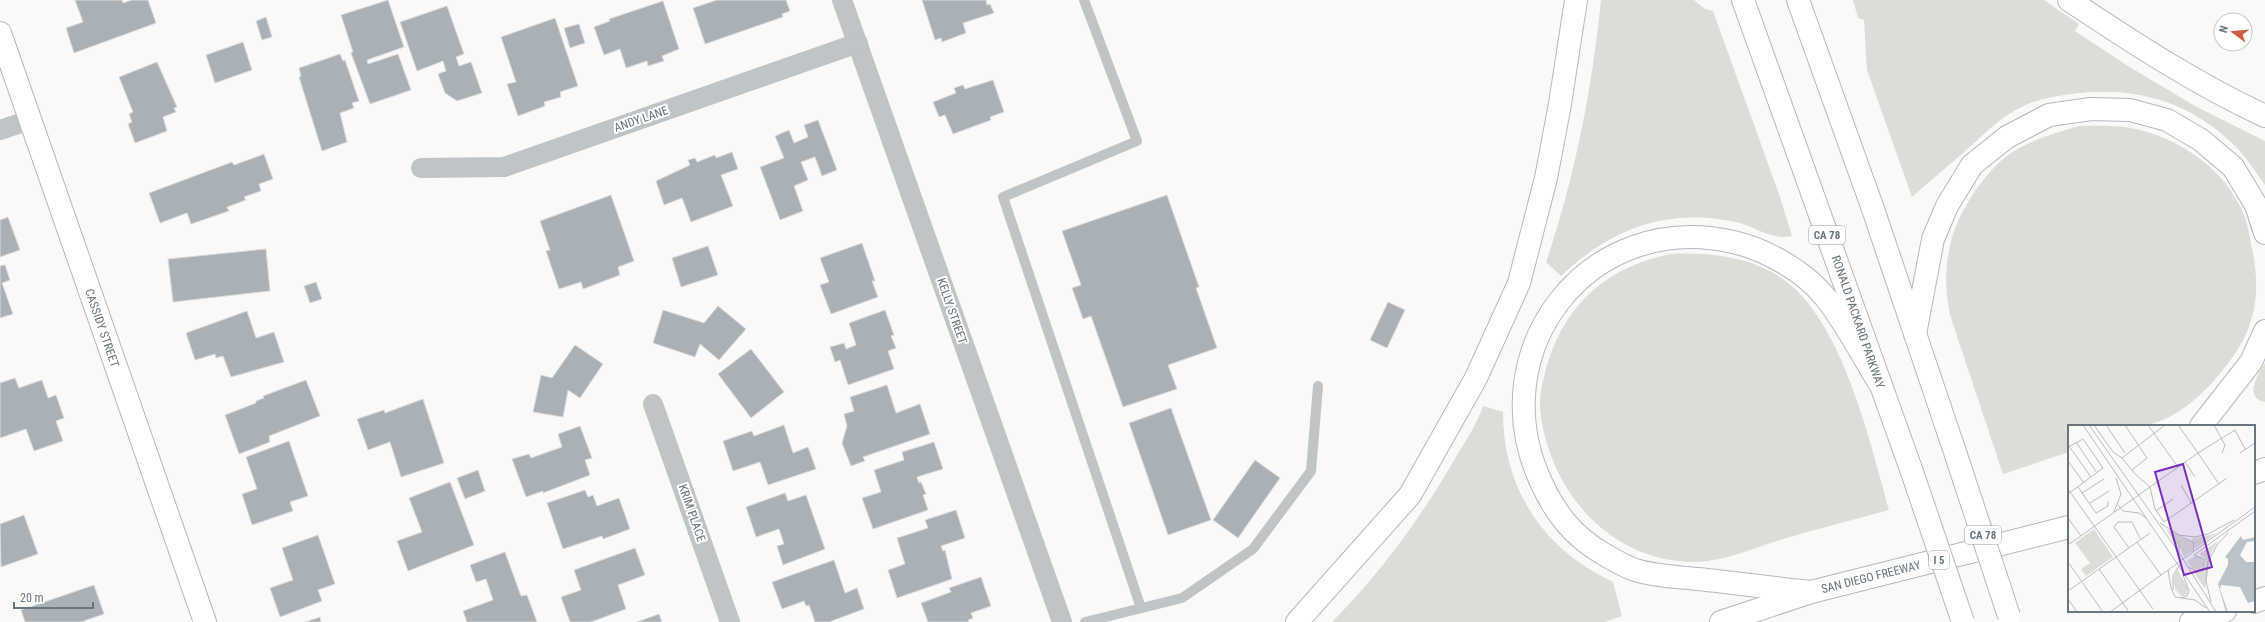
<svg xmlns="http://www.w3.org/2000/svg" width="2265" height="622" font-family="'Roboto Condensed',sans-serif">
<rect width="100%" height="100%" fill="#f9f9f8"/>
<g fill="#daded7">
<path d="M1601 0H1694L1705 9 1713 11 1780 197 1792 236C1774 241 1757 228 1740 223 1669 207 1613 227 1561 276L1546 262C1575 177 1592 89 1601 0Z"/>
<path d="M1853 0H2044L2079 24 2075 31 2128 66 2195 106 2265 141V185C2256 173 2248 160 2238 149 2193 102 2135 85 2072 94 2051 97 2032 100 2014 111 1998 120 1985 133 1972 145 1952 163 1932 179 1912 197L1867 70 1864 20 1858 18Z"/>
<path d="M2080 126C2097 126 2114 125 2131 128 2177 136 2227 170 2244 215 2249 227 2250 241 2253 253 2262 304 2252 337 2218 376 2199 398 2176 418 2148 425 2140 427 2131 426 2123 426 2105 426 2087 426 2069 426V452L2003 474 1950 315C1940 264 1950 223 1981 183 1990 171 2002 158 2014 151 2034 139 2058 132 2080 126Z"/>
<path d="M1671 254C1713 252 1759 257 1793 287 1845 334 1871 444 1889 510 1853 520 1816 529 1780 540 1753 548 1725 561 1697 562 1625 563 1569 513 1548 447 1544 434 1540 418 1540 404 1540 390 1544 376 1548 362 1567 302 1609 266 1671 254Z"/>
<path d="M2265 363V402C2243 398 2258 374 2265 363Z"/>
<path d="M1483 406 1503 412C1503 489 1543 549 1613 582L1622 616 1604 622H1332C1380 574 1422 516 1456 457 1466 440 1477 424 1483 406Z"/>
</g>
<g fill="#a9b0b6" stroke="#dbdbda">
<path d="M75 0H122L123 3 132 0H148L156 23 74 53 66 28 83 22Z"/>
<path d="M388 0 404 47 367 60 368 64 398 54 411 90 370 104 351 53 353 52 341 15Z"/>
<path d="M717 0H786L790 11 782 14 783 17 705 44 693 8Z"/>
<path d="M922 0H986L987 5 990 4 994 13 963 23 966 33 942 42 941 38 935 40Z"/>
<path d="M663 1 679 49 662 56 664 61 648 66 647 61 626 68 620 49 604 55 594 27 610 21 609 19Z"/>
<path d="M447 6 464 54 456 57 459 66 471 62 482 93 457 101 445 93 438 74 446 71 443 61 417 71 400 22Z"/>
<path d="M266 17 272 37 262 40 256 21Z"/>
<path d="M555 18 578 86 560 92 561 97 544 102 545 106 518 116 507 84 516 82 501 37Z"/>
<path d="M579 24 585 43 570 48 564 28Z"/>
<path d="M243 42 252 70 215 83 206 55Z"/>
<path d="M340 54 343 61 345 60 359 101 352 103 354 108 340 113 347 142 322 151 299 77 301 76 299 68Z"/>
<path d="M157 62 177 107 174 108 176 112 163 117 167 131 135 143 128 124 132 122 129 114 133 112 119 77Z"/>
<path d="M993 80 1004 112 990 117 991 120 953 134 945 115 939 117 933 102 956 93 954 88 963 85 965 89Z"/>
<path d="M818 120 837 170 822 176 815 157 801 162 808 180 794 186 803 211 780 220 760 167 784 158 775 136 789 130 794 143 808 137 804 125Z"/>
<path d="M732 152 738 169 721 175 733 206 691 222 682 198 664 205 656 181 690 165 688 160 695 158 697 162 715 155 716 158Z"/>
<path d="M264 154 273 179 259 184 261 191 244 197 246 200 227 207 229 211 191 224 187 213 160 223 149 193 232 162 234 165Z"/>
<path d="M611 195 634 261 618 267 620 275 583 289 581 282 559 289 546 251 550 250 540 221Z"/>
<path d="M1167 195 1199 287 1196 288 1217 348 1168 365 1177 389 1123 407 1091 316 1083 319 1072 288 1081 285 1062 231Z"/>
<path d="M8 217 20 250 0 257V220Z"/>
<path d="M862 243 875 281H872L878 297 831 314 820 285 829 282 820 258Z"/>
<path d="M708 246 718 275 681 287 672 258Z"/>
<path d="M266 249 270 291 173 302 168 259Z"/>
<path d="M5 265 10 280 2 283 13 314 0 318V266Z"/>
<path d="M316 282 322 299 310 303 304 286Z"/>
<path d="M1388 302 1405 310 1387 348 1370 340Z"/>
<path d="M718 306 746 329 719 360 700 344 695 357 653 343 663 310 704 323Z"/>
<path d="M885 310 894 335 891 336 896 348 888 351 894 369 848 385 840 360 835 362 830 347 844 343 846 349 856 345 849 323Z"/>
<path d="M247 311 256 338 274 332 284 362 231 377 223 356 216 358 215 354 195 360 186 333Z"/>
<path d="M575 345 603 364 580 398 568 390 563 417 533 412 541 375 552 378Z"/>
<path d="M751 349 784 392 751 418 718 374Z"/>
<path d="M15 378 19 388 42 380 48 398 56 395 64 418 56 421 63 441 34 451 26 429 0 438V383Z"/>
<path d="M306 380 320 416 269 436 270 442 239 454 225 415 256 403V401L264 398 263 396Z"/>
<path d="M887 385 896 413 920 404 930 434 863 457 865 461 851 466 842 443 847 426 844 414 854 411 850 397Z"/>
<path d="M423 399 444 463 401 477 390 442 368 450 357 419 384 410 385 413Z"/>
<path d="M1171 408 1211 520 1168 535 1129 423Z"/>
<path d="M784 425 793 453 808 447 816 469 768 485 760 462 733 471 723 441 752 431 754 436Z"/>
<path d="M580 426 592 458 585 460 590 475 543 493V491L526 497 512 459 529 454 531 458 562 447 558 434Z"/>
<path d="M289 441 308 496 290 502 293 511 252 525 242 494 257 489 246 457Z"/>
<path d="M934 442 943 469 917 477 919 483 921 482 926 494 923 495 928 510 873 529 862 498 881 492 874 470 904 460 902 452Z"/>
<path d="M1255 460 1280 478 1238 538 1213 520Z"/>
<path d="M478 470 485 491 465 499 457 478Z"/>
<path d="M450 482 474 545 408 571 397 541 422 532 409 498Z"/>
<path d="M585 490 588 497 593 495 597 506 619 498 630 529 603 539 602 536 563 549 547 503Z"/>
<path d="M785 493 788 501 806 495 825 549 783 565 777 546 784 544 779 529 756 537 746 507Z"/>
<path d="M956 510 965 538 941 546 943 551 945 550 952 579 897 598 888 570 905 564 897 538 928 528 925 520Z"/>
<path d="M24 515 38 554 1 567 0 524Z"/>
<path d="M318 535 335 584 318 590 322 601 280 617 270 588 293 580 282 548Z"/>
<path d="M635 548 645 575 618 585 626 609 591 622H570L561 597 581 590 574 570Z"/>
<path d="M505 552 521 596 527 595 537 622H467L463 611 493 600 486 579 476 582 470 565Z"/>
<path d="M834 560 845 593 857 588 864 609 829 622H815L809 605 806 606 804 601 782 609 772 582Z"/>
<path d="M981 577 991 606 971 613 973 618 968 620 969 622H928L921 603 951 592 949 588Z"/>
<path d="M94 585 104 614 81 622H25L21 610Z"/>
<path d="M659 614 662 622H637Z"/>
<path d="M320 617 321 622H305Z"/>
</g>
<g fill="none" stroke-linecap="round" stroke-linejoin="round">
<defs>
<path id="secondary" d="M0 33 205 622"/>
<g id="motorway">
<path d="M1743 0 1911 469"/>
<path d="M1798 0 1873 209 1956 455"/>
<path d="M2069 0C2132 42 2196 84 2265 116"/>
<path d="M1915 334 1933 239 1947 206 1972 165 2007 137 2049 115 2091 109 2130 110 2167 120 2201 140 2233 167 2256 205 2265 233"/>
<path d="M2201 426 2251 362 2265 331"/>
<path d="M2254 473 2265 469"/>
<path d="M1811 592C1773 588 1736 583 1698 579 1678 577 1654 576 1635 570 1624 566 1612 559 1602 553 1573 536 1555 513 1541 482 1480 350 1589 209 1733 242 1765 249 1804 271 1825 297 1844 320 1862 355 1878 381"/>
<path d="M2254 602 2265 598"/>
<path d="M1297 622 1410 495 1476 378 1519 283 1546 178 1560 104 1576 0"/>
<path d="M1721 622 1811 592 2069 527"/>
<path d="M2191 622 2225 611"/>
</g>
</defs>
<use href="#secondary" stroke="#b2b8bc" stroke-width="24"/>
<use href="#motorway" stroke="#b5b9bc" stroke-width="24"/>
<g stroke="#bfc4c7" stroke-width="10">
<path d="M1084 0 1137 141 1003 197 1141 608"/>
<path d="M1085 622 1182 598 1253 549 1311 471 1318 386"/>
</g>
<g stroke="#bfc4c7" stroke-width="20">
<path d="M842 0 1062 622"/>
<path d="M0 130 30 120"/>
<path d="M421 168 504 167 858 43"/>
<path d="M653 404 730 622"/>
</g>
<use href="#secondary" stroke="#fff" stroke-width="22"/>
<use href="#motorway" stroke="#fff" stroke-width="22"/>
<defs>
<g id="motorway-bridge">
<path d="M1956 455 2009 616"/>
<path d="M1911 469 1963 622"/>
</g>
</defs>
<use href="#motorway-bridge" stroke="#b5b9bc" stroke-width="24" stroke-linecap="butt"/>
<use href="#motorway-bridge" stroke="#fff" stroke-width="22"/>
</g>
<g text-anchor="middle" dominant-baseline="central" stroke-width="4" stroke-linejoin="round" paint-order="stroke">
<g fill="#fff" stroke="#959fa5" stroke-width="1">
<rect x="1809" y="226" width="36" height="18" rx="3"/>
<rect x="1965" y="526" width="36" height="18" rx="3"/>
<rect x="1929" y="551" width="20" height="18" rx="3"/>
</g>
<g font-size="11" font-weight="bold" fill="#67767f">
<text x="1827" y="235">CA 78</text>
<text x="1983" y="535">CA 78</text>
<text x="1939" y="560">I 5</text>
</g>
<g font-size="12" fill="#67767f" stroke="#fff">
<text transform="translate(641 119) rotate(-19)">ANDY LANE</text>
<text transform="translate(952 311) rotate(71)">KELLY STREET</text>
<text transform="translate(1858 322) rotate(71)">RONALD PACKARD PARKWAY</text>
<text transform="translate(102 328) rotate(71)">CASSIDY STREET</text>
<text transform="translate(692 513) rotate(71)">KRIM PLACE</text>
<text transform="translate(1871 577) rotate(-14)">SAN DIEGO FREEWAY</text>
</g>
</g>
<g transform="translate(2068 425)">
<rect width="187" height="187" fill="#f9f9f8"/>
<path d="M26 104 45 132 18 151 13 144 22 138 7 118ZM98 104 116 112V113L108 121ZM149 108 127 124 123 114 138 111ZM117 114 125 118V125L116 132 111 120ZM150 116 143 128 137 164 126 147 134 146 138 141 137 133 131 129ZM127 131 134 133 137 140 131 145 124 143 119 136ZM103 134 120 163 119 169 114 172 107 164 105 154 109 145Z" fill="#daded7"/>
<path d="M173 111 175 115 187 112V116L179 117 172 130 178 137H187V176L180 178 172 162 153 160 152 164 160 187H158L150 159 160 140V134L157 132Z" fill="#bac4c8"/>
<path fill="none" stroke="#b6bdc1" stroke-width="1" d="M15 0 142 187M21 0 112 129 148 187M26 0 45 27 54 33 67 49 82 62 87 84 96 97 159 53M38 0 57 28M57 0 79 33 64 45M80 0 110 42M146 0 157 20 154 28M8 17 29 48M1 21 23 52M0 22 15 14 35 43 0 69M172 28 187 18M54 33 97 0M0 36 16 58M117 37 127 52M151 59 130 28 167 5 177 24M113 60 124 79M10 62 28 88 40 81V76M0 64 85 184M14 68 36 54M22 78 41 66M50 80 55 86 71 88 78 93M88 86 105 74M46 87 53 69 48 53M0 93 13 111M92 98 111 110 127 112 140 109 166 95M69 117 93 150M0 120 130 28 110 0M61 123 46 102 50 97H64L73 115M111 128V118L117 113 126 118 125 127M126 130 187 86M0 137 35 187M120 142 129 146 136 143V134L126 130M31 144 61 187M105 165V151L112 139M0 166 82 108M113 173 119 171 121 166 115 150M0 174 9 187M143 177 138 156 140 137 149 120 160 108M138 183 127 175 107 172 103 163 100 145 187 82M42 187 100 145"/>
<path fill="#7b2cbf" fill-opacity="0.15" stroke="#7b2cbf" stroke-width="2" d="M115 39 144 142 116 150 87 47Z"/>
<rect width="187" height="187" fill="none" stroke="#67767f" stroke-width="2"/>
</g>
<g transform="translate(2233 32) rotate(286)"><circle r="19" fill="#ffffff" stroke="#c2c8cc"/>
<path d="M0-3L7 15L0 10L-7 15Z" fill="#ce5f43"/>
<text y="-6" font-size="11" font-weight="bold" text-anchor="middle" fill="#67767f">N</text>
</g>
<path d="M14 602v6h79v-6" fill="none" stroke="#67767f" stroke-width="2"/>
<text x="20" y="602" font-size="12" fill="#67767f" stroke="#ffffff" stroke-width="3" paint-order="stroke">20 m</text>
</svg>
